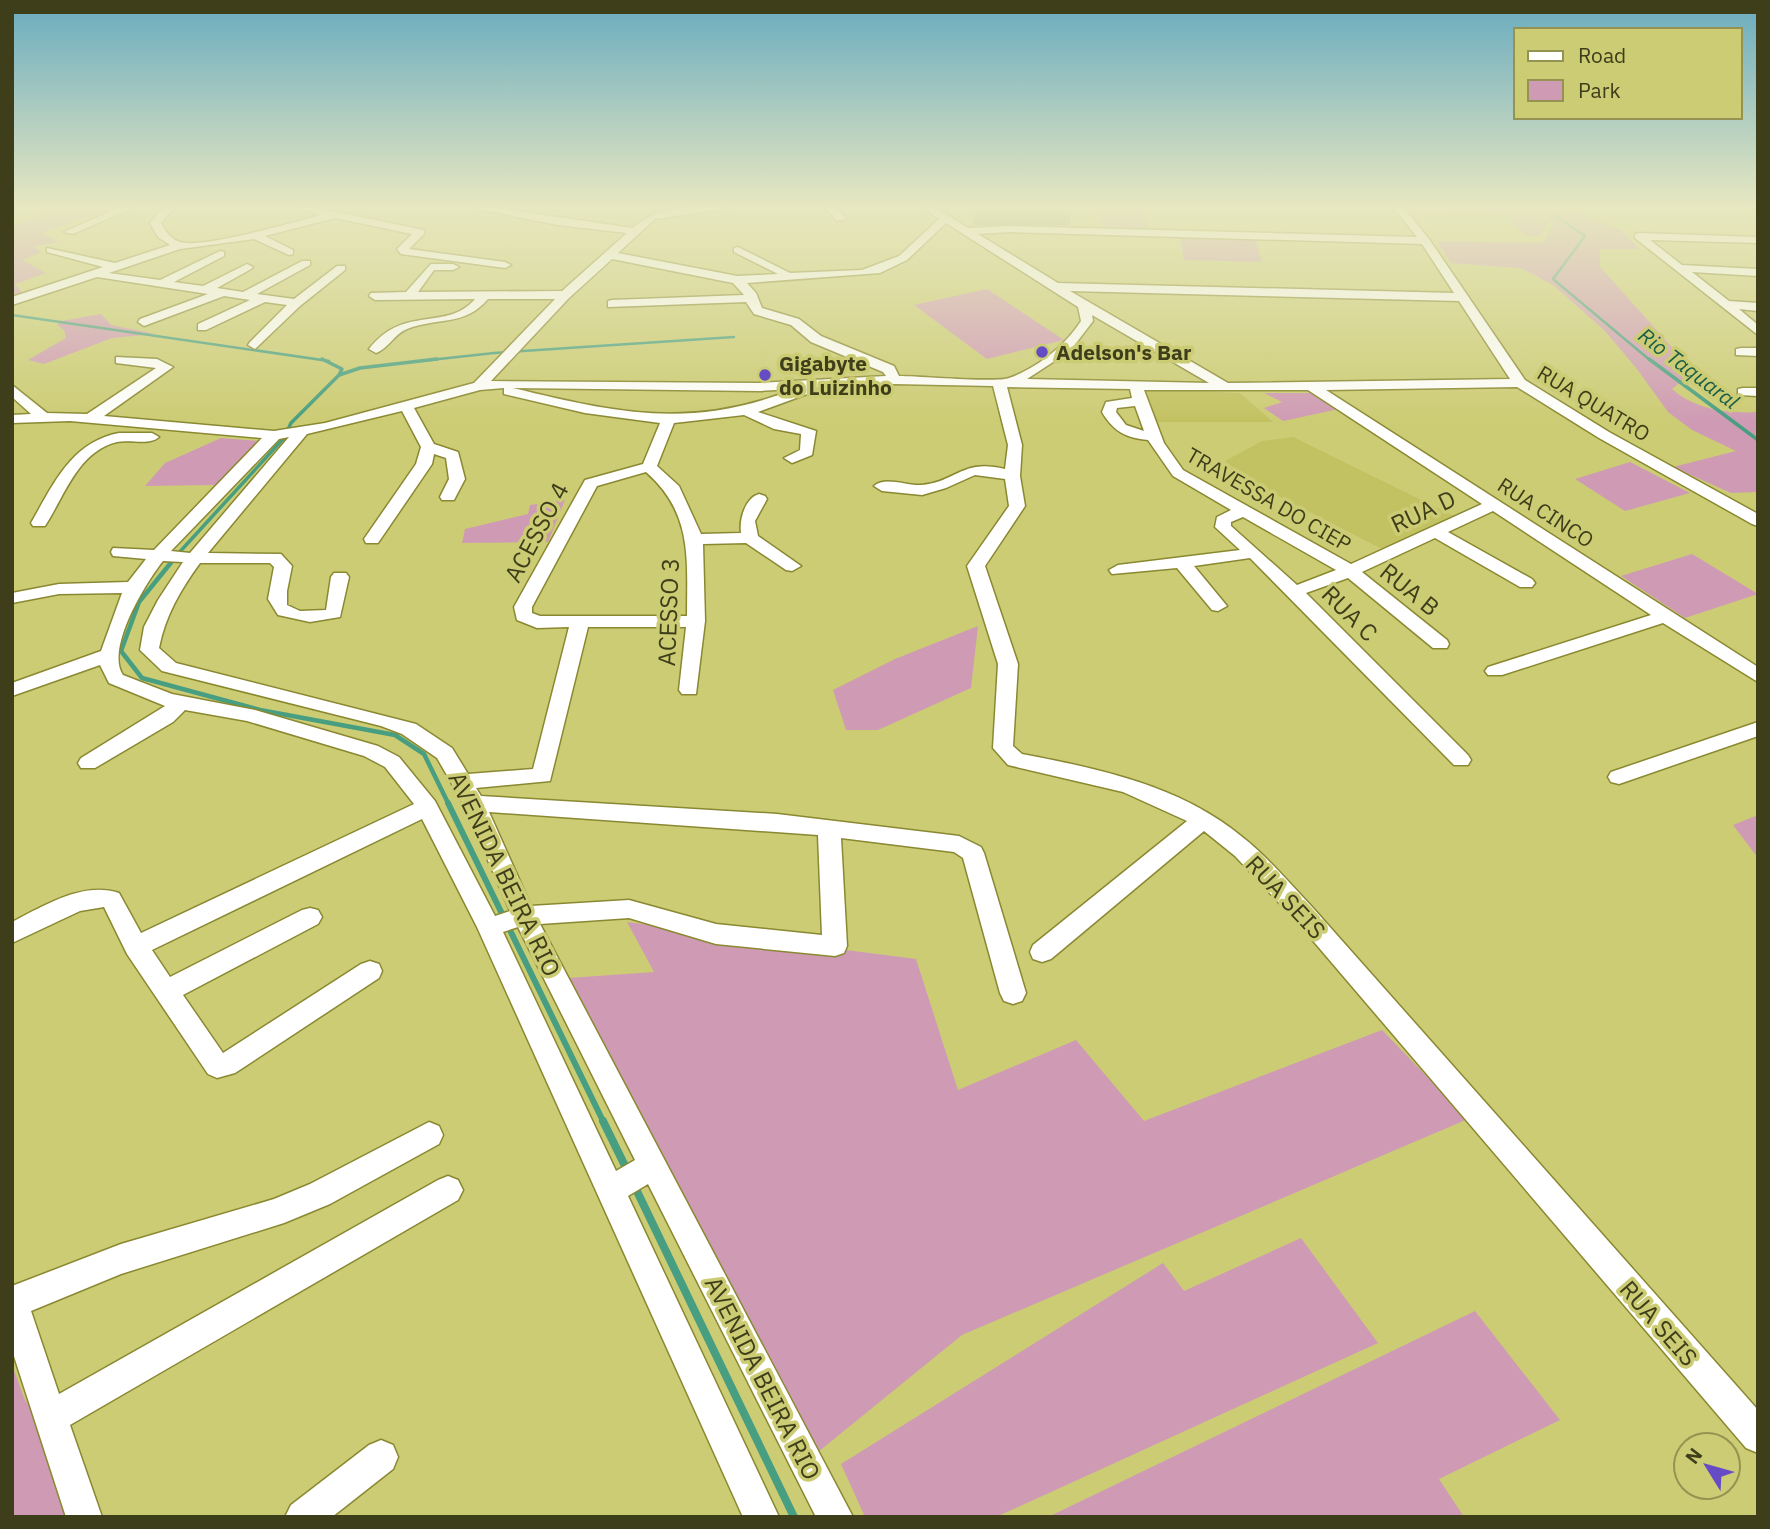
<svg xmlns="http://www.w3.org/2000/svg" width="1770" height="1529" font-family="'IBM Plex Sans',sans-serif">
<rect width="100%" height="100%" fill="#cccc75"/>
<g fill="#c3c262">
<path d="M1145 389 1240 393 1273 422H1156Z"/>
<path d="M1293 437 1456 517 1386 551 1253 483 1225 461 1262 441Z"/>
</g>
<g fill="#cf9bb4">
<path d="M61 208H115L41 233 58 242 34 246 41 252 22 260 46 273 15 284 23 293 12 296V227Z"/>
<path d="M1100 208H1144L1148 230 1102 228Z"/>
<path d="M1416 208H1521L1549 222 1540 236H1525L1504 214 1419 211Z"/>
<path d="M1530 208H1567L1622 231 1639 249H1600V267L1679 355 1687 377 1672 389C1694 409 1728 414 1758 412V492L1731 493 1673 467 1736 451 1692 430 1668 412 1637 369 1604 330 1553 285 1521 268 1451 263 1437 241 1543 243 1554 223Z"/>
<path d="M1180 237 1255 239 1262 262 1184 260Z"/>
<path d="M987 289 1064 340 987 359 914 305Z"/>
<path d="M101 314 111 325 155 334 112 338 44 364 28 360 66 338 64 330 57 325 62 321Z"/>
<path d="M1264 393H1311L1339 409 1283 421 1264 408 1282 402Z"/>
<path d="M221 438 261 441 216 485 145 486 165 463Z"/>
<path d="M1630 462 1690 493 1625 511 1575 479Z"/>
<path d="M565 500 548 542 462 543 465 529 528 514 530 505Z"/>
<path d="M1692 554 1758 594 1685 618 1621 576Z"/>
<path d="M978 626 971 688 878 730H846L833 690 895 659Z"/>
<path d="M1758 815V858L1733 825Z"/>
<path d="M627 922 916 959 958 1090 1076 1040 1144 1121 1382 1030 1468 1119 962 1335 818 1452 568 978 654 972Z"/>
<path d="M1301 1238 1378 1343 996 1517H865L841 1464 1163 1263 1184 1291Z"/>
<path d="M1475 1311 1560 1420 1439 1479 1464 1517H1048Z"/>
<path d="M12 1365 25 1400 61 1453 80 1517H12Z"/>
</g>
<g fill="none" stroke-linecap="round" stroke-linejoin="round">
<g stroke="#489e81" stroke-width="2.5">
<path d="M1544 208 1585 236 1553 279 1651 361"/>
<path d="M12 315 329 361"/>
<path d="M421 361 494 353 734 337"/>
</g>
<g stroke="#489e81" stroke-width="3.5">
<path d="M322 359 342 369 339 375"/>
<path d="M1649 359 1758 440"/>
<path d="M176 556 284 438 291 423 339 375 360 368 437 359"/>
</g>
<path stroke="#489e81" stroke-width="4.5" d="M178 554 139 602 121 651 142 678 260 710 395 735 424 754 449 805"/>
<path stroke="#489e81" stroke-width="6" d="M448 803 604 1123"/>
<g stroke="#489e81" stroke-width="8">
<path d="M603 1121 627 1170"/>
<path d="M634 1185 794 1517"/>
</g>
<defs>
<g id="minor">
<path d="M118 208H132L73 234 64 232Z"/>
<path d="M163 208H174L161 223C165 231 171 239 180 242 203 249 294 222 321 215L297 208H317L424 230V234L409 249 505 262 511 265 505 268 401 254 397 249 412 234 335 218 265 236 293 250V254L289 255 254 239 180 249 109 273 160 280 220 251 224 252V256L174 282 203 286 247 264 253 267 251 269 217 288 243 292 302 261H310V265L257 294 294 299 337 266H345V270L300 306 255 349 248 345 250 342 287 305 265 302 206 330H198V324L250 300 224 296 144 326 138 322 140 319 208 294 97 277 12 305V297L103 267 47 252V248L115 263 170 245 158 237 150 223Z"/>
<path d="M474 208H496L633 228C661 203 695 208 730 208L655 219 618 253 737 276 778 274 734 252V248L738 247 790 273 862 270 899 256 939 219 924 208H936L968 228 1009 226 1417 237 1394 208H1404L1429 239 1525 380 1609 432 1758 514V526L1752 524 1599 438 1517 387 1326 390 1758 667V682L1663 623 1502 675H1488L1485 671 1488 667 1651 615 1493 511 1448 532 1532 579 1535 583 1532 587H1520L1435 538 1362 572 1447 640 1449 644 1447 648H1433L1348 578 1306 593 1468 755 1471 760 1468 765H1454L1250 558 1194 566 1227 606 1218 611 1212 610 1177 568 1112 574 1109 570 1118 565 1240 550 1215 527 1217 517 1231 510 1173 476 1148 440C1126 438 1113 431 1102 412L1106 402 1132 398 1130 389 1007 387 1022 445 1020 476 1025 506 985 566 1018 664 1013 746 1022 754C1099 769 1179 785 1241 836 1268 857 1290 884 1313 908L1758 1410V1453L1746 1448 1297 922 1235 856 1204 831 1051 959 1042 962 1033 959 1030 952 1033 945 1187 821 1123 792 1008 765 993 748 998 664 967 566 1009 506 1005 479 975 475 946 488 922 495 882 491 874 486C885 476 907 486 921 485 956 482 963 458 1005 469L1008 445 993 386 894 384 811 388 810 393 758 412 816 431 812 455 792 463 784 458 800 450 801 434 774 429 744 415 674 423 657 466 679 486 701 534 741 533C739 520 745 498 759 494L765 496 767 499 755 521 758 536 801 566 792 571 786 570 746 543 703 544 705 621 696 694H682L679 690 686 627H588L550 781 476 788 481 796 777 814 959 836 981 847 984 853 1026 993 1022 1001 1013 1004 1004 1001 1000 993 963 858 954 852 841 838 847 946 844 953 835 956 716 944 629 918 540 924 853 1517H816L648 1184 628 1196 779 1517H743L477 927 422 819 152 950 170 977 302 910 310 908 318 910 322 917 318 924 183 995 223 1053 361 964 370 961 379 964 382 971 379 978 235 1073 217 1078 208 1074 127 954 104 907 80 911 12 943V922C44 906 83 881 119 893L141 933 414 804 385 767 364 756 247 721 185 710 173 722 95 768H81L78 763 81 758 165 706 109 683 100 665 12 696V683L101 651 122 593 59 594 12 603V593L59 584 128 582 146 559 113 556 111 552 113 548 154 550 262 438 70 421 12 423V415L31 414 12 397V385L47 413 87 414 156 368 116 363V357L157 359 173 367 104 416 274 431 325 423 474 383 555 299H488C464 327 437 317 407 329 394 334 388 349 376 353L369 349C404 304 447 332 475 299L375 300 369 296 371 293 406 292 431 264H453L459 267 453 270H434L418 292 562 291 627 233 558 225ZM946 223 1078 307 1081 321C1064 347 1037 368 1009 378 996 383 919 376 899 376L894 366 821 336 799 319 762 308 756 293 747 283 880 273 907 260ZM1009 232 1422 244 1454 293 1058 283 978 234ZM612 259 733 283 744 295 612 300 608 301V307L746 302 754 314 791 325 811 342 883 372 886 376 759 383 491 381 569 298ZM1070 291 1459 301 1510 379 1228 383ZM1092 315 1209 383 1027 379 1070 351 1093 321ZM504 388V394L585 413 660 423 643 464 585 480 514 607 517 620 537 628 569 627 533 769 468 774 452 748 416 724 176 663 159 648C165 616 181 589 200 563H270L274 567 268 599 278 615 310 622 340 617 349 577 346 573H334L331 577 326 610 300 611 287 605V591L292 566 281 554 208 553 307 434 402 411 421 447 416 464 364 539 366 543H378L432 464 434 454 446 458 449 479 440 497 442 500H454L465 479 458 452 434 444 414 408 480 390ZM513 388 759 391 794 389C693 430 616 413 513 388ZM1144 390H1308L1482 504 1351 564 1183 470 1164 443ZM1135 406 1144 431 1126 425 1116 412 1117 408ZM289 437 190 553 171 551 279 439ZM646 472C693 513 687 559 687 616H540L532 613V607L597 486ZM1243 517 1336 570 1297 585 1231 526V522ZM163 561 183 562 158 600 144 627 140 650 162 671 381 726 402 734 437 758 463 803 510 911 495 916 435 801 399 757 378 746 255 710 172 694 123 675C105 649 146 582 163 561ZM489 812 818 835 822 935 716 924 629 900 531 906ZM518 927 635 1160 616 1171 503 932Z"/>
<path d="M826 208H837L846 219 837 221Z"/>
<path d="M1639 233 1758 237V243L1650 240 1682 265 1758 269V276L1692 272 1729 301 1758 303V311L1739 309 1758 325V335L1635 238V234Z"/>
<path d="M1741 348H1758V356L1736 355V349Z"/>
<path d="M1743 388H1758V396L1738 395V389Z"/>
<path d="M119 433H152L159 437C149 446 131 439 117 442 78 451 64 497 45 526H33L31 523C53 485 71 442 119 433Z"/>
<path d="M1758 722V736L1619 784 1611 782 1608 777 1611 772Z"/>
<path d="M429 1122 439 1126 443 1135 439 1144 330 1204 284 1223 121 1274 31 1311 59 1394 438 1180 448 1176 458 1180 463 1190 458 1200 70 1425 102 1517H66L12 1350V1286L121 1244 274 1199 310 1184Z"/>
<path d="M381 1440 393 1445 398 1457 393 1469 332 1517H285L291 1505 369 1445Z"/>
</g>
</defs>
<use href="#minor" stroke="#8a8831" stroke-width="3"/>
<use href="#minor" fill="#fff" fill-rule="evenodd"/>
</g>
<path fill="#7a9655" d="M975 208H1071L1070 225H974Z"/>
<linearGradient id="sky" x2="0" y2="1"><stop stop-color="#68abbf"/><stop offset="0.49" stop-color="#e8e8c1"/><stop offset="1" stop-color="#e8e8c1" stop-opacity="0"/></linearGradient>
<rect width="1770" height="422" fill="url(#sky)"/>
<g fill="#664cc4" stroke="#cccc75" stroke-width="2.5">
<circle cx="1042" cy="352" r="7"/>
<circle cx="765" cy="375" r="7"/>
</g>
<g text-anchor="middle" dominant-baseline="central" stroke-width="7" stroke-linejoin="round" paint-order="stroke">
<g font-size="21" font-weight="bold" fill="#3f3e1a" stroke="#cccc75" text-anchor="start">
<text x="1056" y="352">Adelson's Bar</text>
<text x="779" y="363">Gigabyte<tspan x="779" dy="24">do Luizinho</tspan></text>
</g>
<g font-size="21" font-style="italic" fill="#195c47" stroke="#cccc75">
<text transform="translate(1689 368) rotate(37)">Rio Taquaral</text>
</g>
<g font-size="21" fill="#3f3e1a" stroke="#cccc75">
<text transform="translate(1594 403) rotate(31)">RUA QUATRO</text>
<text transform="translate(1269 499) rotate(30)">TRAVESSA DO CIEP</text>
<text transform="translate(1546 512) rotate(33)">RUA CINCO</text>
</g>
<g font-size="24" fill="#3f3e1a" stroke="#cccc75">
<text transform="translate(1423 511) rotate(-25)">RUA D</text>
<text transform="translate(536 532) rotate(-62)">ACESSO 4</text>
<text transform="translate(1410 589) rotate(39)">RUA B</text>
<text transform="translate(668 612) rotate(-88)">ACESSO 3</text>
<text transform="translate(1350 613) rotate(45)">RUA C</text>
<text transform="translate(505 874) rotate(64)">AVENIDA BEIRA RIO</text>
<text transform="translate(1286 897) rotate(47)">RUA SEIS</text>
<text transform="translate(1659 1323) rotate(49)">RUA SEIS</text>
<text transform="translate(763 1378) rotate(63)">AVENIDA BEIRA RIO</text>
</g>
</g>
<rect width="1770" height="1529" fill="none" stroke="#3f3e1a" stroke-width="28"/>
<rect x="1514" y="28" width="228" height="91" fill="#cccc75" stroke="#949351" stroke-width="2"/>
<rect x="1528" y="51" width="35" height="10" fill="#ffffff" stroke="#949351" stroke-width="2"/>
<text x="1578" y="63" font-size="21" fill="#3f3e1a">Road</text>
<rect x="1528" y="80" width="35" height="21" fill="#cf9bb4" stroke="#949351" stroke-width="2"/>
<text x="1578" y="98" font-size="21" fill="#3f3e1a">Park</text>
<g transform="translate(1707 1466) rotate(307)"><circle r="33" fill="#cccc75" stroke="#949351" stroke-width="2"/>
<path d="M0-5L12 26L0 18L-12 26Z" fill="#664cc4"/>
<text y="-10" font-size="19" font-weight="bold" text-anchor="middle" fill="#3f3e1a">N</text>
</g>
</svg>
